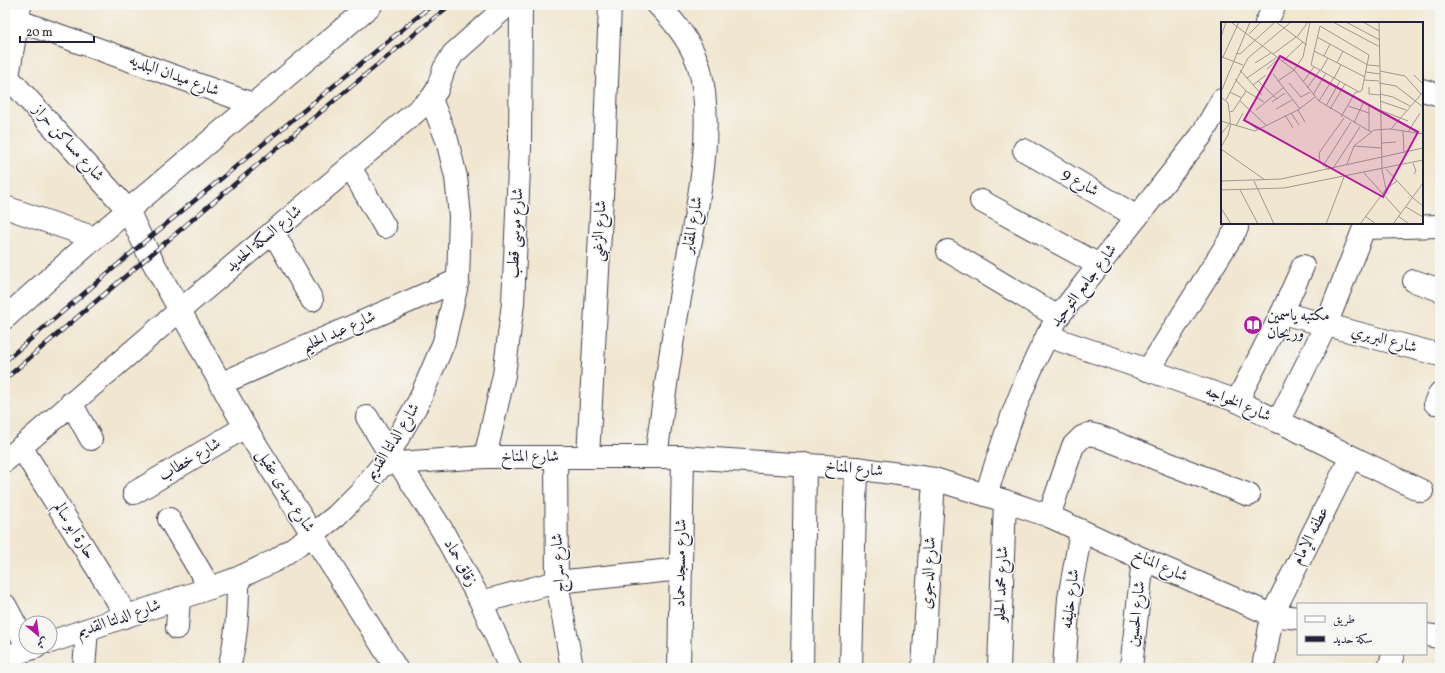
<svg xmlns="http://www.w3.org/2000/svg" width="1445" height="673" font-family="Vollkorn,Amiri,serif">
<rect width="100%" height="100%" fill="#f6f6f2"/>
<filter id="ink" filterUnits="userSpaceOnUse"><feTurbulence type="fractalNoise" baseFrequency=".025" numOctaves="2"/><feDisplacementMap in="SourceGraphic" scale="8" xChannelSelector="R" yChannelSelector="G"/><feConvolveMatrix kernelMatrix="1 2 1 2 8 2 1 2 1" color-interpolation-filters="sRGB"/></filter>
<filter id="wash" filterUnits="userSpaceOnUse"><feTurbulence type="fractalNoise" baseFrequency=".012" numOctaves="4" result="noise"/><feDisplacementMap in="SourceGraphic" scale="16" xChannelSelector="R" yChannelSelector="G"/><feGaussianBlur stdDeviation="0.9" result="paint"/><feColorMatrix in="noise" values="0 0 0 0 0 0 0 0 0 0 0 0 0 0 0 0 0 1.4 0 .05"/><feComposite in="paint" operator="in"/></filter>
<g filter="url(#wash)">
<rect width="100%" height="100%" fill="#f1e6cf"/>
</g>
<g filter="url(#ink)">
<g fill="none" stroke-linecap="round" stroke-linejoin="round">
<defs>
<g id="street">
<path d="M5 16 253 104"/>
<path d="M1266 23 1275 5"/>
<path d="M8 77 128 210 149 255 245 427 396 668"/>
<path d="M5 83 8 77 20 6"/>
<path d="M1422 90 1440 95"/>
<path d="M1024 150 1137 217"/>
<path d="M350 167 385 227"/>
<path d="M981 201 1099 265"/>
<path d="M5 207 95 238"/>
<path d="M1365 228 1440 226"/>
<path d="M273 232 312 300"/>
<path d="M948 251 1058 317"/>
<path d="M1414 281 1440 290"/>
<path d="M1282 313 1440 355"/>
<path d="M5 318 95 238 371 5"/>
<path d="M1047 336 1148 370 1237 401 1422 491"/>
<path d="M1148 370 1237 228"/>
<path d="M220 384 458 280"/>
<path d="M1237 401 1282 313 1303 266"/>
<path d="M71 403 91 439"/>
<path d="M1435 403 1440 393"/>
<path d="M367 417 389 453"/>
<path d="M1278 422 1326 325 1366 223"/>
<path d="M21 447 127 616"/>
<path d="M485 457 504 375 513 303 520 147 521 5"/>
<path d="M556 457 557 582 572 668"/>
<path d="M588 457 604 159 610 5"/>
<path d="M656 457C663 404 670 351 680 298 692 229 717 139 700 70 693 45 676 23 658 5"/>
<path d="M5 461 179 311 431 99 437 90 444 69 453 54 508 5"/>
<path d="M399 463 442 530 481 602 510 668"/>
<path d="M383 464 485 457H683L856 468 934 479 1005 501 1049 516 1143 559 1272 615 1298 618"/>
<path d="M134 493 245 427"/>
<path d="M986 495C1005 434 1025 372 1058 317L1201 136 1222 100"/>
<path d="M1049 516 1073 446 1082 437 1089 434 1098 436 1249 495"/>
<path d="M169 519 210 588"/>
<path d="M481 602 557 582 681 569"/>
<path d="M5 605 26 644"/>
<path d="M177 628 179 598"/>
<path d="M1426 635 1440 637"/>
<path d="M50 642 210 588 238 578 276 560 312 535 336 516 360 492 383 464 419 401 444 342 458 280 460 216 456 177 447 140 431 99"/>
<path d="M5 657 36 647"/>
<path d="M84 668 87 630"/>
<path d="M229 668C237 636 238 610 238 578"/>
<path d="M679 668 683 457"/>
<path d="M802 668 805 464"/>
<path d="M851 668 856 468"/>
<path d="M923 668 934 479"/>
<path d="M999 668 1005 501"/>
<path d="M1064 668 1069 598 1081 531"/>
<path d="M1131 668 1143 559"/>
<path d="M1263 668 1272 615 1351 457"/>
<path d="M1389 668 1393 654"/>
</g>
</defs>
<use href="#street" stroke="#413f51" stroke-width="24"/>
<use href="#street" stroke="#fff" stroke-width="22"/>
<defs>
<g id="rail">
<path d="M5 361 143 243 432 5"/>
<path d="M5 379C152 253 300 128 450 5"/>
</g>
</defs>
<use href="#rail" stroke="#22223b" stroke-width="4.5"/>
<use href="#rail" stroke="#f6f6f2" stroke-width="3" stroke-dasharray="9" stroke-linecap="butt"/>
</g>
</g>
<defs>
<symbol id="library-disc" viewBox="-11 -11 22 22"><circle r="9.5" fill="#b5179e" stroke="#f6f6f2"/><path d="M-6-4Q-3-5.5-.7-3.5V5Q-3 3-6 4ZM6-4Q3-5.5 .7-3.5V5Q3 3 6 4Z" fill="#fff"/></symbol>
</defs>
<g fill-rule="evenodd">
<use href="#library-disc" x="1242" y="314" width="22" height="22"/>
</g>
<g text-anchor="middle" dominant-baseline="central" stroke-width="3" stroke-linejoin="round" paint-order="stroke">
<g font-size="16" fill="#22223b" stroke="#f6f6f2">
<text transform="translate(174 76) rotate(20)">شارع ميدان البلديه</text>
<text transform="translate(68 143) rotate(48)">شارع مساكن حراز</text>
<text transform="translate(1080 183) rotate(31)">شارع 9</text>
<text transform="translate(693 225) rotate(-80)">شارع المقابر</text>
<text transform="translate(600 231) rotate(-87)">شارع الزغبى</text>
<text transform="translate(516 233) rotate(-87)">شارع موسى قطب</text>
<text transform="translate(264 239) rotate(-40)">شارع السكة الحديد</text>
<text transform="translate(1084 286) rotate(-53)">شارع جامع التوحيد</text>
<text transform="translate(339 332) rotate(-24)">شارع عبد الحليم</text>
<text transform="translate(1384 340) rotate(15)">شارع البربري</text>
<text transform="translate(1238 404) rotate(23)">شارع الخواجه</text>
<text transform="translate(393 442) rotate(-58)">شارع الدلتا القديم</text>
<text x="530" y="457">شارع المناخ</text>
<text transform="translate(190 460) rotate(-31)">شارع خطاب</text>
<text transform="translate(854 469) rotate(6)">شارع المناخ</text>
<text transform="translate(285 491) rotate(58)">شارع سيدى عقيل</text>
<text transform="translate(74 531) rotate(58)">حارة ابو سالم</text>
<text transform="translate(1311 536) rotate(-63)">عطفه الإمام</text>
<text transform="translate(460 563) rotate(61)">زقاق حماد</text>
<text transform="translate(559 563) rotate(-93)">شارع سراج</text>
<text transform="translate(681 563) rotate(-89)">شارع مسجد حماد</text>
<text transform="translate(1160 566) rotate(24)">شارع المناخ</text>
<text transform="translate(929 573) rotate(-87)">شارع الدجوى</text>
<text transform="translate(1002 584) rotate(-88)">شارع محمد الحلو</text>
<text transform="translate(1071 599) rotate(-83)">شارع خليفه</text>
<text transform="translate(1137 614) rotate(-84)">شارع الحسين</text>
<text transform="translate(119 619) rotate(-19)">شارع الدلتا القديم</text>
</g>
<g font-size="16" fill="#22223b" stroke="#f6f6f2" text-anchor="start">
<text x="1267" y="316">مكتبه ياسمين<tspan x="1267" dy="18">وريحان</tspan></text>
</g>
</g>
<g transform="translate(1221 22)">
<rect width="202" height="202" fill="#f1e6cf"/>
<path fill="none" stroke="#9e9894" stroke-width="1" d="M10 0 73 48 98 79 150 110M55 0 86 23M112 0 159 25M125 0 159 18M142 0 158 9M158 0 161 148 165 167M28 12 40 0M0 15 5 0M76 15 87 0M96 15 147 43 159 44M93 29 144 55M15 31 19 32 54 0M52 32 75 15M103 34 109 22M1 35 22 43M2 35 18 0M61 40 82 20M34 41 50 31M116 41 122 29M46 47 57 37M19 48 41 73M100 48 107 36M159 49 184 54 200 72M145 50 159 52M52 52 79 87M193 53 202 62M26 56 55 36M113 56 120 43M14 57 25 69 43 80M143 58 158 59M37 59 56 77M57 59 73 48 82 35 89 0M82 60 93 45M68 61 80 75 89 70M158 61 175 64 202 85M32 63 45 53M148 65V72L159 73M86 66 99 48M0 70 29 0M9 70 21 76M159 72 172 75 189 84M92 73 105 51M0 75 7 81 9 95V101L0 112M5 78 27 36 70 0M19 79 45 103M98 79 113 55M159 79 185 88M51 80 64 71M105 84 119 59M127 84 148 91M55 87 71 78M109 87 124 62M35 88 62 66M77 88 84 100M159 88 187 99M9 90 12 89 25 69M70 91 78 103M64 93 72 106M120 95 134 71 135 70H138L140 69 141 68 148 33 99 4 90 43 138 70M0 99 34 109 77 88 94 75M27 100 37 108M133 101 143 79M15 104 22 91M170 107 202 70M148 109V82M182 109 183 131M187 110 199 91M161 121 175 120M133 124 161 126M0 125 7 113 10 102M0 127 44 158M192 141 195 149 193 152M126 142 133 124 153 108 170 107 202 112M102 144 130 100M165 147 192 176 202 184M108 148 99 140 98 131 123 96M111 148 139 105M143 151 180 192M0 159 60 157 202 126M33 159 53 202M0 168 63 166 202 138M19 168 37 202M185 185 202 195M0 186 10 202M144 194 155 202M177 194 188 202M105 202 123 155M139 202 165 167 176 159M172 202 202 161"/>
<path fill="#b5179e" fill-opacity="0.15" stroke="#b5179e" stroke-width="2" d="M59 34 197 110 162 175 23 98Z"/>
<rect width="202" height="202" fill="none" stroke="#22223b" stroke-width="2"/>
</g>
<rect width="1445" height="673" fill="none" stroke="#f6f6f2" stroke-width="20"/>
<rect x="1297" y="603" width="130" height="52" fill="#f6f6f2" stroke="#a1a1a9"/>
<rect x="1305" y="616" width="20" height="6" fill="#ffffff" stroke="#a1a1a9"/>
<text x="1333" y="623" font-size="12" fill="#22223b">طريق</text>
<rect x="1305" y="636" width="20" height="6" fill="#22223b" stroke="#a1a1a9"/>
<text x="1333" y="643" font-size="12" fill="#22223b">سكة حديد</text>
<g transform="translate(38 635) rotate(151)"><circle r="19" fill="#f6f6f2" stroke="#a1a1a9"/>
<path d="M0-3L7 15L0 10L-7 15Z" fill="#b5179e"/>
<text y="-6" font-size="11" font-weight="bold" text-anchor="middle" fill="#22223b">ش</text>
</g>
<path d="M20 36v6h74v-6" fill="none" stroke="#22223b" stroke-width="2"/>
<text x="26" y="36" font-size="12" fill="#22223b" stroke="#f6f6f2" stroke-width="3" paint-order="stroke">20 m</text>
</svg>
